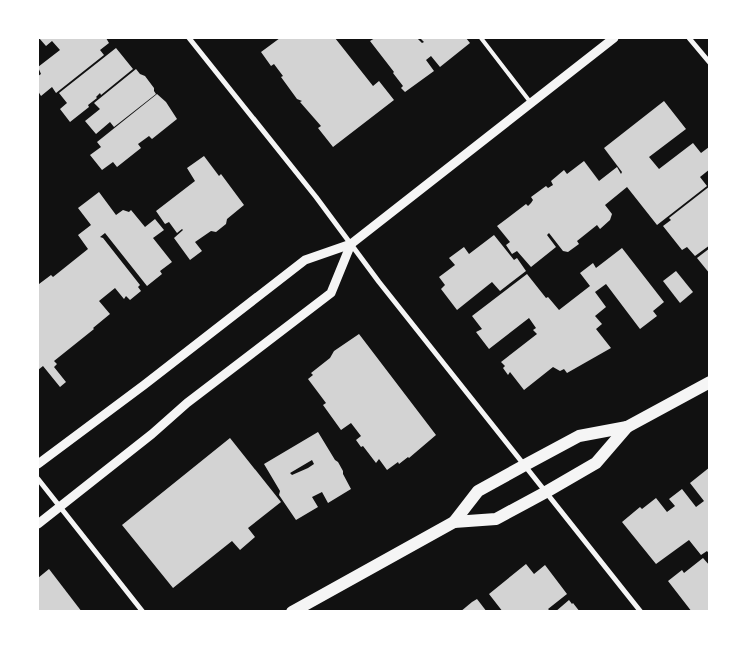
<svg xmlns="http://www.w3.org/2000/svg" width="747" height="649" font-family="Poppins,sans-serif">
<rect width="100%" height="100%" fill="#111"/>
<g fill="#d3d3d3" fill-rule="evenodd">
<path d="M39 38H106L109 43 100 50 104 55 56 93 52 87 41 96 38 91V76L41 74 38 67 60 50 52 41 46 46Z"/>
<path d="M280 38H335L373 86 379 81 394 100 333 147 318 128 321 126 300 102 302 101 297 99 281 77 283 76 274 64 271 66 261 52Z"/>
<path d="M375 38H417L422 43 424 42 420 38H466L470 43 440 67 431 56 426 60 434 71 405 92 401 88 403 86 393 73 394 72 370 41Z"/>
<path d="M116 48 133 69 101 95 100 93 96 97 97 98 88 105 89 107 70 122 60 109 67 103 59 93Z"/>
<path d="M136 69 140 74 145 76 154 88V91L156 94 114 127 110 122 96 134 85 121 100 109 94 103Z"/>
<path d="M157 94 166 102 177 119 152 139 149 136 138 144 141 148 117 167 113 162 102 170 90 155 101 147 97 142Z"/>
<path d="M664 101 686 129 649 157 659 169 693 143 701 153 709 147 710 169 700 177 707 186 657 225 627 187 605 205 612 214 610 220 600 229 597 225 577 241 579 244 568 252 563 251 549 233 547 235 556 247 531 267 517 251 512 254 506 245 510 242 497 226 526 204 528 206 531 203 533 200 531 197 546 186 548 188 553 185 551 181 564 170 567 174 584 161 599 181 617 167 621 174 622 172 604 148Z"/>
<path d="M204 156 219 176 221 174 244 205 227 219 226 224 216 232 211 231 195 242 202 251 190 260 174 238 183 230 182 229 177 233 169 222 165 224 156 211 195 181 187 168Z"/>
<path d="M710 186V245L695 256 687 247 682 250 663 226 671 220 669 218Z"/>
<path d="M99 192 116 215 123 210 129 212 131 210 145 227 155 219 164 230 153 238 172 262 160 271 162 274 147 286 105 233 100 237 103 238 140 285 138 287 141 291 130 300 126 296 124 299 115 288 99 301 110 314 93 328 94 329 54 361 57 364 54 367 66 382 60 387 43 366 38 370V282L39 284 51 275 53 277 88 249 78 235 91 225 78 208Z"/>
<path d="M494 235 514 260 517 258 526 271 500 291 492 282 457 310 441 289 445 285 439 277 455 265 449 258 464 247 469 254Z"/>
<path d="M622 248 664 302 653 311 657 316 640 329 606 284 595 292 606 307 595 316 602 324 596 329 611 348 567 373 564 369 560 371 553 367 524 390 510 372 508 375 503 368 505 366 501 362 537 334 533 330 536 328 529 318 489 349 476 332 482 329 472 316 527 274 546 298 548 297 559 310 590 286 580 273 593 263 596 268Z"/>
<path d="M710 248V274L697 258Z"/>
<path d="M676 271 693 292 680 303 663 281Z"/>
<path d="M359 334 436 435 409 458 408 457 399 464 398 462 387 470 379 459 376 463 363 446 361 447 356 440 361 436 351 423 341 430 323 405 326 403 308 379 313 375 311 373 330 358 334 351Z"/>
<path d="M318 432 335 460 338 462 343 471V474L351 489 328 503 322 492 312 497 318 507 296 520 279 495 280 491 264 464ZM312 460 314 464 308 468 292 475 290 473Z"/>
<path d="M230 438 281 502 248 528 255 537 240 550 232 541 173 588 122 525Z"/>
<path d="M710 467V555L707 551 701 555 689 540 656 564 622 522 640 507 642 509 656 498 667 512 675 506 669 499 682 489 696 507 704 501 690 483Z"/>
<path d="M703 558 710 566V612H692L668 581 682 570 684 573Z"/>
<path d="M526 564 534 574 545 565 567 594 548 609 551 612H503L489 594Z"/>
<path d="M49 569 82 612H38V578Z"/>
<path d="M477 599 487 612H460L472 602Z"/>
<path d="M569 600 572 604 573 603 580 612H555Z"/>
</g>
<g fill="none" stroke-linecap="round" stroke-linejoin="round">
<path stroke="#f5f5f5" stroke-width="4" d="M481 38 531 103"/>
<g stroke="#f5f5f5" stroke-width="5">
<path d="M189 38 316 197 379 282 641 612"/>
<path d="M689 38 710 63"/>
<path d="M38 479 143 612"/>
</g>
<g stroke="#f5f5f5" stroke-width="9">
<path d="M38 464 144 385 305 260 351 244 614 38"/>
<path d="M38 524 152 434 187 403 331 293 351 244"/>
</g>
<g stroke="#f5f5f5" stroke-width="12">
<path d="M454 522 496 519 546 492 596 463 627 427"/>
<path d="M292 612 454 522 478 491 525 465 579 436 627 427 710 382"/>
</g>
</g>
<rect width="747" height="649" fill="none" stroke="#ffffff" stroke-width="78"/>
</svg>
